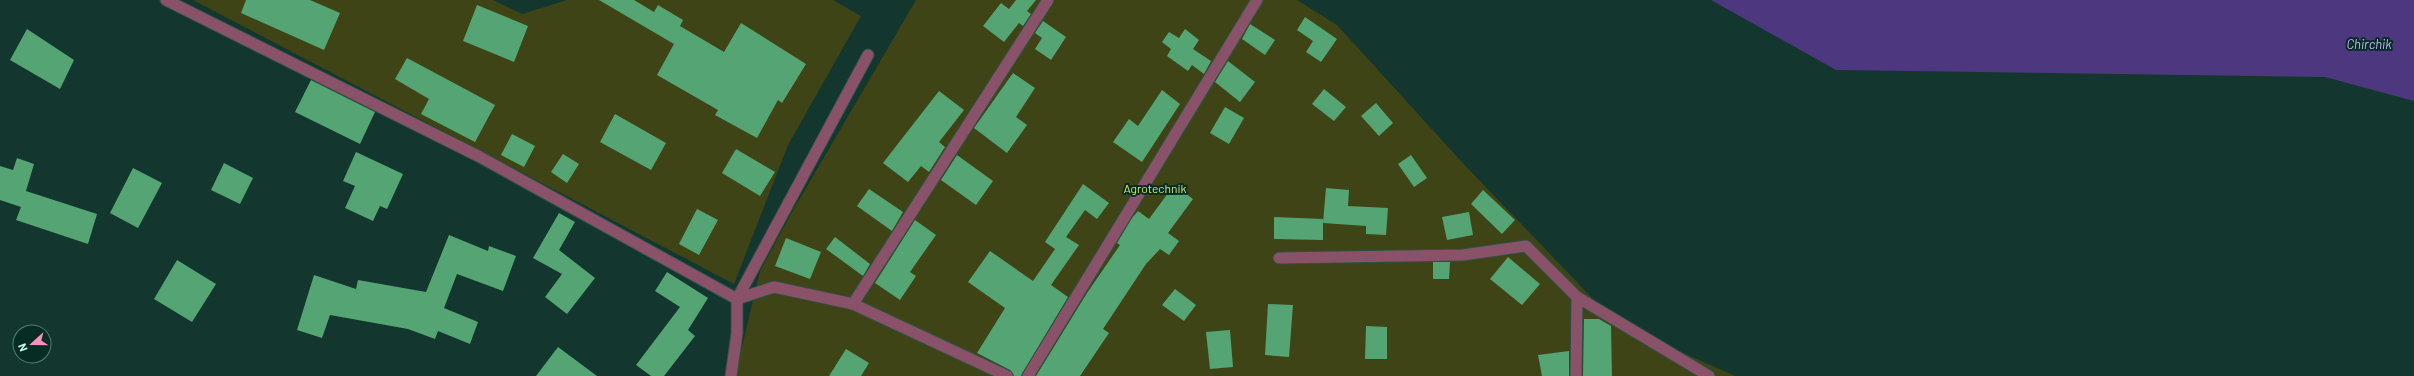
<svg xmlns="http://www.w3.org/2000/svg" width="2414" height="376" font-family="Barlow,sans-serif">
<rect width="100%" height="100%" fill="#13362e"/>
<g fill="#3f4416">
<path d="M193 0H493L522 14 567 0H833L861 16 788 145 734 284Z"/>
<path d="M916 0H1297L1337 25 1460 160 1616 323 1735 376H735L760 271 792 212Z"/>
</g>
<path fill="#4d377f" d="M1711 0H2414V101L2325 77 1836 70Z"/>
<g fill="#54a573">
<path d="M246 0H310L340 13 324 50 241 13Z"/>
<path d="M599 0H634L654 12 658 5 683 20 680 26 724 52 741 23 806 64 782 103 778 100 757 138 715 115 718 110 657 75 674 44Z"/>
<path d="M1016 0H1036L1027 11 1031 14 1023 26 1019 23 1004 42 983 26 1001 3 1009 9Z"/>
<path d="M477 5 528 26 514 62 463 41Z"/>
<path d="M1305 17 1337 39 1321 62 1306 52 1313 41 1297 30Z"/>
<path d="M1043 21 1066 37 1051 60 1035 49 1042 38 1035 33Z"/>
<path d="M1250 24 1275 40 1265 55 1242 39Z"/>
<path d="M27 29 74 60 60 89 10 60Z"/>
<path d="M1185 29 1199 40 1193 49 1211 61 1204 74 1192 65 1188 71 1167 56 1171 49 1162 42 1169 32 1179 38Z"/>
<path d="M407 58 495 105 475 142 421 114 429 99 395 79Z"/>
<path d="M1228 61 1255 82 1240 102 1215 82Z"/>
<path d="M1013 73 1035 88 1016 117 1027 125 1007 153 974 128Z"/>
<path d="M311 80 375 112 360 144 295 112Z"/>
<path d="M1324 89 1346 107 1334 121 1312 104Z"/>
<path d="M1162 90 1180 104 1142 162 1113 142 1129 119 1138 126Z"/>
<path d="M939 91 964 110 939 142 945 147 929 172 921 166 908 182 883 163Z"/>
<path d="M1376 103 1393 123 1379 136 1361 116Z"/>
<path d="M1225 107 1244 118 1229 144 1210 133Z"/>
<path d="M615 114 666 143 651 170 600 142Z"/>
<path d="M512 134 535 146 524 167 501 155Z"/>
<path d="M736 149 775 172 760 196 722 173Z"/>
<path d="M356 152 403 174 387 209 380 206 373 221 345 208 355 186 343 181Z"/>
<path d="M563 154 579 164 567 183 551 172Z"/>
<path d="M957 155 993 181 976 205 941 180Z"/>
<path d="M1411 155 1427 178 1414 187 1398 164Z"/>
<path d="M17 158 34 164 26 191 97 214 88 244 16 220 21 207 0 200V166L13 170Z"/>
<path d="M224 163 253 178 240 204 211 190Z"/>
<path d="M133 168 162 183 138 228 110 213Z"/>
<path d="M1083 184 1109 203 1097 219 1085 210 1066 237 1079 245 1051 285 1068 297 1021 376H1014L1010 370 977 353 1005 308 968 282 990 251 1033 281 1055 249 1045 242Z"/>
<path d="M1174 185 1193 199 1168 233 1179 241 1169 255 1160 249 1146 264 1103 329 1109 333 1080 376H1036L1087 293 1120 245 1117 243 1132 218 1138 211 1149 219Z"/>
<path d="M1326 188 1349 190 1348 206 1388 208 1386 235 1366 234V226L1323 223Z"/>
<path d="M869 189 903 212 892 231 857 206Z"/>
<path d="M1483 190 1515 220 1502 234 1471 204Z"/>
<path d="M697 209 718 220 699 255 679 244Z"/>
<path d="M1469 212 1473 235 1447 240 1442 217Z"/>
<path d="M559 213 575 222 559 250 595 278 567 314 545 297 562 274 533 258Z"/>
<path d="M1274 217 1323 219V240L1274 239Z"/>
<path d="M915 220 936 235 910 272 916 276 900 300 875 283Z"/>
<path d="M449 235 488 251 489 246 516 256 503 291 457 274 444 308 478 322 470 344 438 331 435 339 408 329 330 315 322 338 297 330 314 275 356 289 358 280 426 292Z"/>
<path d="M835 237 870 264 863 276 826 249Z"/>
<path d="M786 238 821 252 810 279 775 266Z"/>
<path d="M1508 257 1540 284 1522 305 1490 279Z"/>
<path d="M177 260 216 284 192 322 154 299Z"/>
<path d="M1433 262H1450L1449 279H1433Z"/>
<path d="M667 272 708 298 688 330 695 336 664 376H651L636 365 680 307 655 291Z"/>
<path d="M1175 289 1196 305 1184 321 1162 305Z"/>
<path d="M1268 304 1293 305 1289 357 1265 355Z"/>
<path d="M1584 319H1599L1611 326 1612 376H1583Z"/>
<path d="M1366 326 1387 327V359H1365Z"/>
<path d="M1230 330 1233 367 1210 369 1206 332Z"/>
<path d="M558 347 597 376H536Z"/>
<path d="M846 349 869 363 861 376H829Z"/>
<path d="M1569 351V376H1542L1538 355Z"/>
</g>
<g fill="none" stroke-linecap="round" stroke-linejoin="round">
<defs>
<g id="minor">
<path d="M166 0 480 157 737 299"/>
<path d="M1279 258 1463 255 1526 246 1577 297 1709 376"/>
<path d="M737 299 774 287 853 304 1007 376"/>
<path d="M853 304 1048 0"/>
<path d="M731 376 737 333V299L868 55"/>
<path d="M1028 376 1257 0"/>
<path d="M1576 376 1577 297"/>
</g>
</defs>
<use href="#minor" stroke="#2d5249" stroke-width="13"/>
<use href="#minor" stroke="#895268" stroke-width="11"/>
</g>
<g text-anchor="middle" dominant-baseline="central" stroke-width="4" stroke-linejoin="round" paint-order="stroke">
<g font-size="12" fill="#d5e36a" stroke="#072c24">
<text x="1155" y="188">Agrotechnik</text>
</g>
<g font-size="13" font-style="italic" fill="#c3b5f3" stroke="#072c24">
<text x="2369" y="44">Chirchik</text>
</g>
</g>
<g transform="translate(32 344) rotate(249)"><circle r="19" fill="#072c24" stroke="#558075"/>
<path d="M0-3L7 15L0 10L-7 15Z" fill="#fe8ebc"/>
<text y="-6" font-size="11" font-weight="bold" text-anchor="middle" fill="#cbfeee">N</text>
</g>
</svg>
